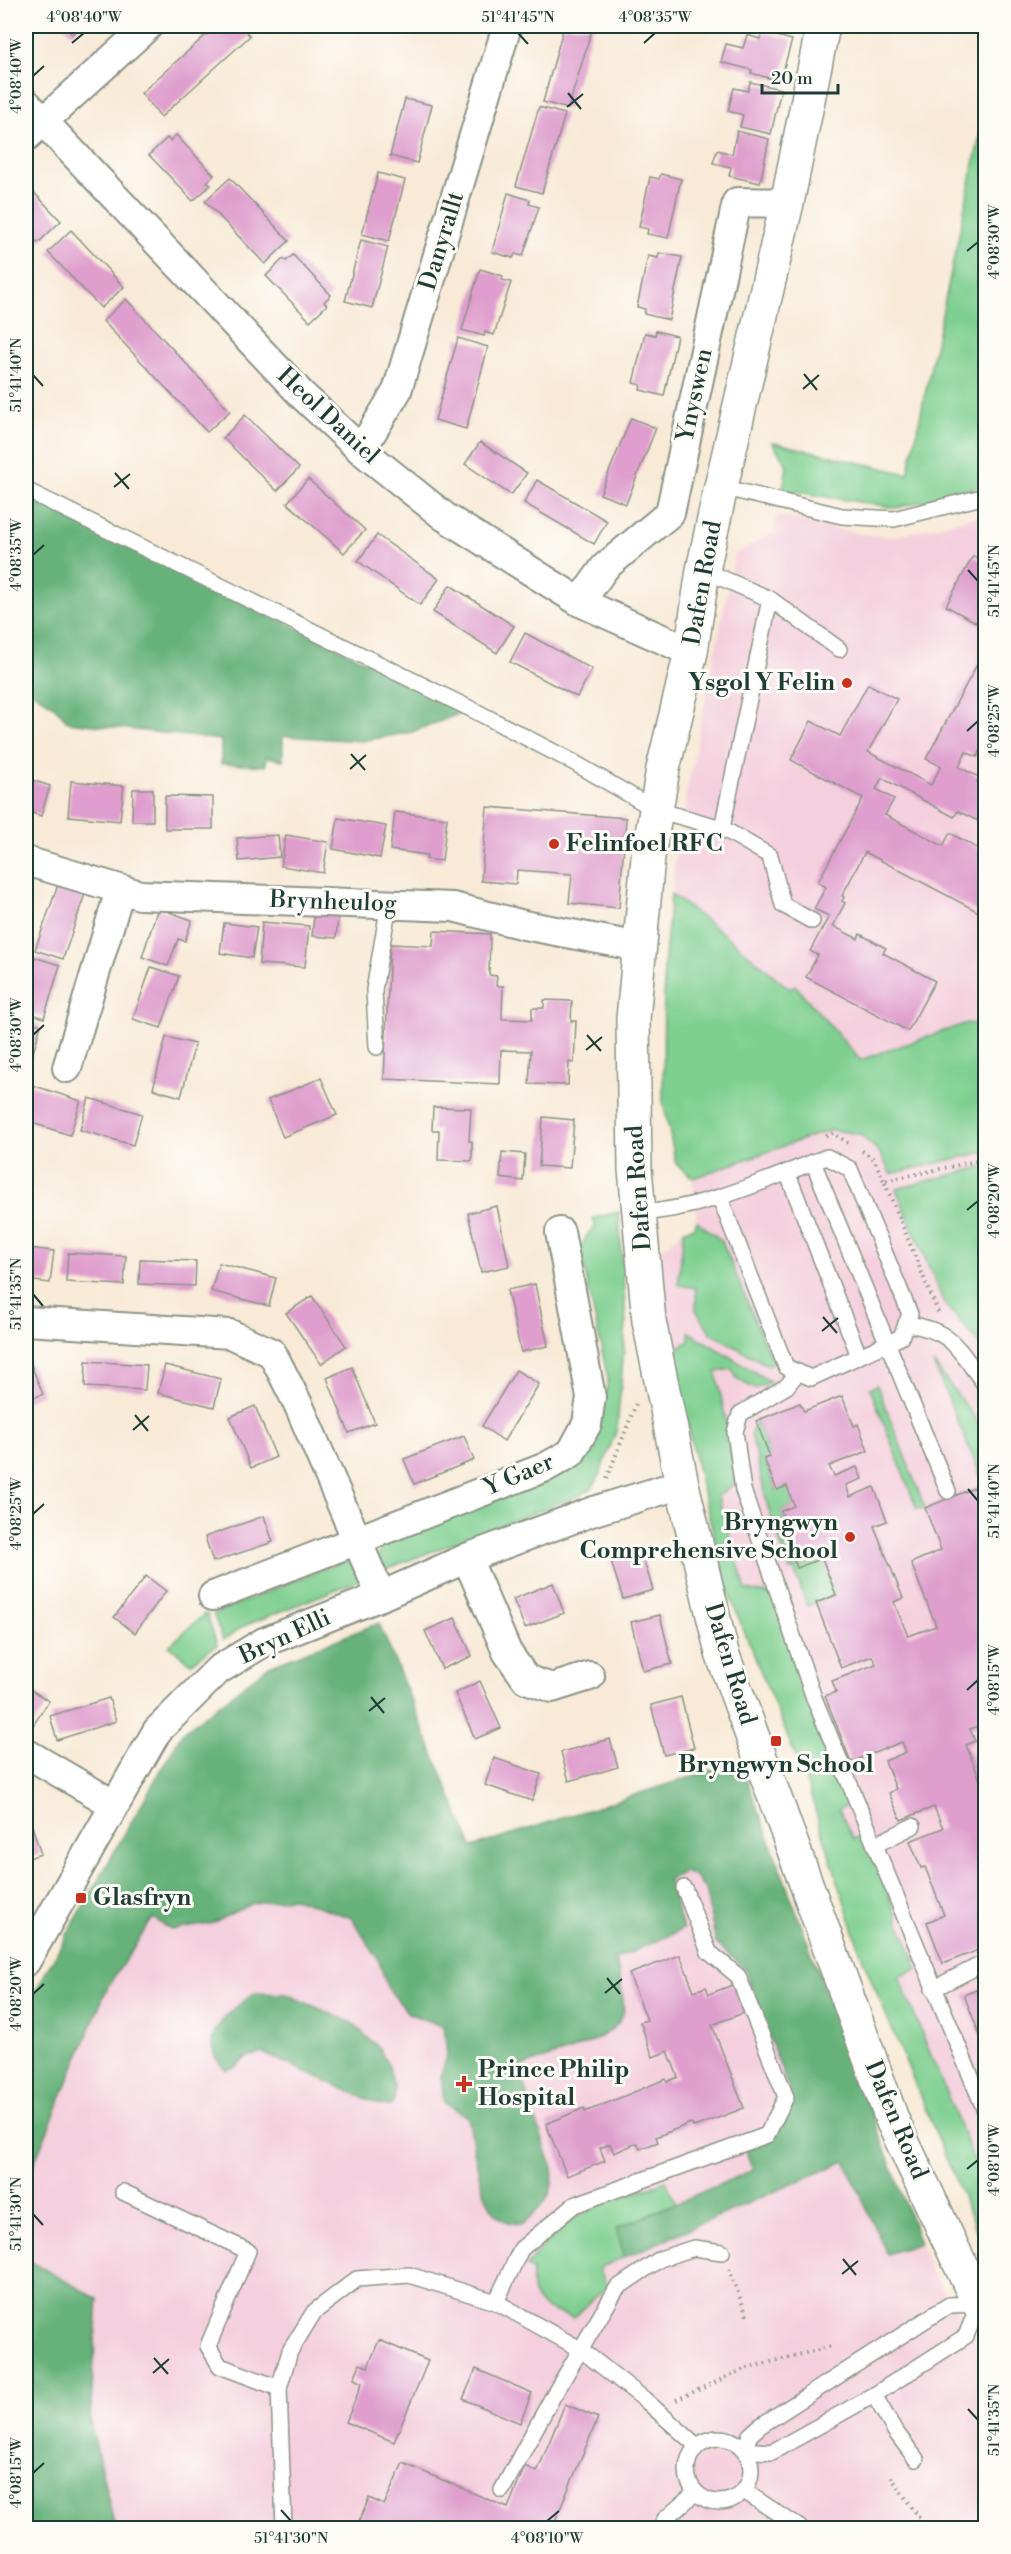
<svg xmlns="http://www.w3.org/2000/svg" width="1011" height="2554" font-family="'Libre Bodoni',serif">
<rect width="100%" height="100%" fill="#fdfcf7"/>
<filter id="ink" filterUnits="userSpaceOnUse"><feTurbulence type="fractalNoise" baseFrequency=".0167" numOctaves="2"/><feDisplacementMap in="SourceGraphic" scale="12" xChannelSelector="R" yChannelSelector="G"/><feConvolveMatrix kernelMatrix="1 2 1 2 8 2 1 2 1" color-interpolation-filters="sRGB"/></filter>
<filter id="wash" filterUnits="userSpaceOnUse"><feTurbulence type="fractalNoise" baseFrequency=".008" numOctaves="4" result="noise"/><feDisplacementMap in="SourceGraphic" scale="24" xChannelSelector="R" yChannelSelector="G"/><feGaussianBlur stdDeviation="1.35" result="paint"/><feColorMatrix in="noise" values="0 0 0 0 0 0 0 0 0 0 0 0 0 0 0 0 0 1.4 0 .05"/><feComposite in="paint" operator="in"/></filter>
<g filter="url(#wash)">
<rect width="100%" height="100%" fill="#f8ead7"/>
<g fill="#f4cfdd">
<path d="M985 514V2241L975 2227 863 1960 807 1784 728 1592 700 1481 672 1352 659 1279 662 1249 684 1230 694 1227 697 1221 693 1178 676 1164 663 1101 664 967 676 848 678 843 686 838 685 800 735 554 773 533 777 516 865 535 893 537Z"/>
<path d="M233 1799 471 1919 758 1810 931 2272 985 2351V2528H115L90 2421 98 2299 26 2259V2182L108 1986Z"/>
</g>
<g fill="#7ecf90" stroke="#4e8662" stroke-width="1.5">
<path d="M985 112V485L897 508 783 490 787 465 772 442 908 474Z"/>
<path d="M671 894 729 938 790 989 795 985 860 1060 967 1023 985 1025V1157L984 1152 891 1174 879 1152 860 1134 830 1130 693 1178 676 1164 663 1101 664 967Z"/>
<path d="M985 1166H986L985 1350 944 1303 896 1189Z"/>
<path d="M619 1212 626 1324 617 1429 597 1481 591 1489 583 1494 381 1571C378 1558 376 1551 386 1542L554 1476 601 1419 608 1379 580 1249 587 1235 595 1227 593 1218Z"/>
<path d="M697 1221 722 1241 773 1364 769 1366 711 1333 696 1310V1288L678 1285 684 1230 694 1227Z"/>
<path d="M689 1332 771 1382 755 1389 737 1379 732 1369 716 1372 738 1481 718 1496 746 1590 773 1595 808 1681 803 1691 817 1715 852 1803 839 1809 853 1839 865 1835 918 1969 899 1977 985 2188V2243L975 2227 863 1960 807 1784 728 1592 700 1481 672 1352 689 1341Z"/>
<path d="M933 1363 985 1431V1483H984Z"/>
<path d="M877 1385 925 1508 917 1509 870 1388Z"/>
<path d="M756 1421 770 1457 764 1460 776 1490 787 1486 794 1506 781 1511 791 1537 786 1539 797 1568 822 1558 836 1595 807 1606 794 1569 790 1570 768 1508 751 1433Z"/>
<path d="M341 1562C354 1561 357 1568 362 1579L244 1626 223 1640 213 1614Z"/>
<path d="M207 1614 217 1645 191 1663 169 1646 203 1615Z"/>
<path d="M666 2181 676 2203 616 2229 625 2257 599 2268 608 2287 593 2299 574 2318C546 2310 525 2304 533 2270L527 2267C561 2211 609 2203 666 2181Z"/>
</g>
<g fill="#66b27a" stroke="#427857" stroke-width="1.5">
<path d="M26 495 467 711 412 732 362 741 283 736V760L266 757V766L221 764V740L68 722 55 707 26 687Z"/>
<path d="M379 1623 472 1847 740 1761 920 2243 887 2254 845 2161 625 2257 616 2229 753 2170 746 2151 771 2137 790 2093 744 1968 716 1943 705 1889 697 1878 685 1872 668 1880 683 1929 616 1959C618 1971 626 2003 623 2014 614 2043 545 2058 518 2067L552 2167C556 2195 543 2207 522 2224 518 2223 512 2224 508 2222 479 2213 474 2143 468 2117L444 2103 441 2075 447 2056 444 2027 408 2013 387 1987 379 1961 352 1918 294 1898 253 1903 210 1924 172 1930 153 1918 108 1986 26 2182V2007L182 1733 269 1666Z"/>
<path d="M254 1993 286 1994 352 2023 379 2048 389 2067 395 2090 394 2100 390 2106 380 2105 263 2053 247 2057 235 2067 226 2070C191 2039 229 2012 254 1993Z"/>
<path d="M26 2259 98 2299 90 2421 115 2528H26Z"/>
</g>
<g id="blocks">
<g fill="#df9ece">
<path d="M64 26H81L72 34Z"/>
<path d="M216 26H241L250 36 161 117 141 93Z"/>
<path d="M564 26H593L568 109 543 102Z"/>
<path d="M768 26H794L793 32Z"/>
<path d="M762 32 792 40 780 81 751 73 752 70 721 62 726 44 743 48 747 35 760 39Z"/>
<path d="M750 82 781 89 771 134 740 127 743 115 728 111 734 88 748 91Z"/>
<path d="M405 99 432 105 417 163 390 156Z"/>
<path d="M539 107 565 114 542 193 516 186Z"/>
<path d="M737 131 769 139 760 183 729 176 731 167 713 163 717 150 732 154Z"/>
<path d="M176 135 214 175 207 182 211 185 193 201 149 155 167 138 170 141Z"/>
<path d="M378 173 405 180 389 241 362 234Z"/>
<path d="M661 174 681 179 668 238 647 234 648 229 639 227 650 177 659 179Z"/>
<path d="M230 178 289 241 265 264 205 201Z"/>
<path d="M26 184 61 221 38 243 26 230Z"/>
<path d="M508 193 530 200 529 204 539 207 523 256 515 254 513 258 492 252Z"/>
<path d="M71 230 124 287 101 308 48 252Z"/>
<path d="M361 240 388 247 372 308 345 301Z"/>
<path d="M659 253 682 257 669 320 644 314 645 309 637 307 648 256 658 258Z"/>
<path d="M293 255 331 295 324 302 327 305 310 321 266 276 283 259 286 261Z"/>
<path d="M480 269 503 276 502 280 511 282 494 335 485 332 484 336 462 330Z"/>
<path d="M126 299 230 411 207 432 103 321Z"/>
<path d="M656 331 677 336 664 396 640 390 641 385 633 383 645 333 655 335Z"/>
<path d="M458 338 488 347 466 429 435 420Z"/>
<path d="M245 415 299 468 277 491 223 438Z"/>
<path d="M631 418 656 428 626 504 600 494Z"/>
<path d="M480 442 527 473 511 495 465 464Z"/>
<path d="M308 479 365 530 344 553 287 503Z"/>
<path d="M537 480 607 521 594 544 524 503Z"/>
<path d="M377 535 439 579 420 605 358 561Z"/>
<path d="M973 556 986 563V628L946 606Z"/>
<path d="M450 585 514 626 497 653 433 612Z"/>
<path d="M525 633 592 669 577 697 510 662Z"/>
<path d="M986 648V742L977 757 966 752 959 767 979 777 977 782 986 787V811L980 822 958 811 954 817 882 778 876 789 894 799 885 815 943 846 950 833 986 853V916L865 852 842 896 844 897 842 901 845 903 833 926 858 939 860 934 886 948 883 953 935 981 908 1031 806 977 818 955 810 951 829 916 814 909 826 887 818 882 863 798 791 760 811 721 840 736 868 684 897 699 868 752 931 785 941 766 926 759Z"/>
<path d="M26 778 50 786 41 816 26 811Z"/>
<path d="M71 781 124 786 120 821 68 816Z"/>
<path d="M133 789H153V821H132Z"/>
<path d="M165 796 213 797V829H165Z"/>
<path d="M487 807 626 818 619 908 569 903 572 874 517 870 516 884 481 881Z"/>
<path d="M395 812 447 818 442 861 426 859 427 855 390 850Z"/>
<path d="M338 818 386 826 380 858 333 849Z"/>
<path d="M278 835 280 857 239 861 237 838Z"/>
<path d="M286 835 328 842 323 873 281 866Z"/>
<path d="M59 882 86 891 63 959 35 950Z"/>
<path d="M315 907 339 909 336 938 312 936Z"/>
<path d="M158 908 192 920 185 941 178 939 168 966 142 957Z"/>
<path d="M262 922 309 926 305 967 259 964Z"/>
<path d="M224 923 257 927 252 958 220 953Z"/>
<path d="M434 931 490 934 489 975 497 976 496 986H503L502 1019 532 1020V1008H544V1000L572 1001 571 1021H576L574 1063 569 1062 568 1085 529 1084 531 1051 501 1050 500 1084 384 1079 390 944 433 946Z"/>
<path d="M34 957 60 965 44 1018 26 1012V986Z"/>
<path d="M151 967 179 976 161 1028 133 1019Z"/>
<path d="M26 1020 41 1025 26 1077Z"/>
<path d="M166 1037 195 1044 181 1097 153 1089Z"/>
<path d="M321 1078 337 1115 283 1137 268 1100Z"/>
<path d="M29 1084 81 1101 70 1135 26 1121V1095Z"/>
<path d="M89 1098 142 1114 133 1145 80 1130Z"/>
<path d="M433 1107 471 1108 469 1141H472V1161L438 1160 439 1130H432Z"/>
<path d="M543 1117 574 1120 570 1168 539 1166Z"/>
<path d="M502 1152 525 1154 523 1181 500 1178Z"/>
<path d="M497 1206 509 1266 481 1272 468 1213Z"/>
<path d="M26 1248 54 1251 50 1283 26 1280Z"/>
<path d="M68 1253 126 1256 124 1285 66 1282Z"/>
<path d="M140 1259 196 1261 195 1286 139 1284Z"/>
<path d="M219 1263 276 1278 269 1306 211 1291Z"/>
<path d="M535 1284 548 1346 521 1352 507 1290Z"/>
<path d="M312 1296 346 1346 321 1364 286 1313Z"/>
<path d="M28 1358 43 1394 26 1401V1359Z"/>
<path d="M86 1361 147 1365 145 1390 85 1387Z"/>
<path d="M165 1365 221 1379 214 1407 158 1393Z"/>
<path d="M352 1367 375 1423 349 1433 327 1378Z"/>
<path d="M516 1370 539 1384 504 1441 482 1426Z"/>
<path d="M842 1396 854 1426 858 1424 868 1451 829 1466 834 1476 857 1467 862 1479 846 1485 850 1497 874 1487 887 1521 874 1526 903 1598 894 1602 908 1636 936 1626 911 1563 941 1550 925 1508 986 1483V1723L970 1729 975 1741 966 1745 981 1782 986 1780V1947L943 1964 927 1922 944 1915 925 1867 921 1868 910 1841 943 1828 934 1807 901 1820 889 1793 896 1789 885 1761 906 1752 902 1742 851 1762 825 1696 836 1692 832 1681 876 1664 872 1656 841 1668 816 1603 836 1595 822 1558 797 1568 786 1539 791 1537 781 1511 794 1506 787 1486 777 1490 764 1459 770 1457 756 1421 800 1403 804 1411Z"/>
<path d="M255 1406 276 1457 251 1468 230 1417Z"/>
<path d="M464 1436 474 1460 414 1484 404 1459Z"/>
<path d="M264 1516 273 1542 213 1562 205 1537Z"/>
<path d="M640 1548 653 1590 623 1599 610 1558Z"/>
<path d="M146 1576 166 1591 135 1633 114 1617Z"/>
<path d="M553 1583 564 1613 525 1628 513 1599Z"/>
<path d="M660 1615 672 1664 643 1671 631 1622Z"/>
<path d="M455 1618 472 1656 442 1669 425 1631Z"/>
<path d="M480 1681 501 1728 475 1739 455 1693Z"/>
<path d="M26 1687 49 1701 32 1727 26 1723Z"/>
<path d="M681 1697 694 1748 664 1755 651 1705Z"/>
<path d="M109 1698 116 1721 57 1740 50 1716Z"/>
<path d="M610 1739 618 1767 569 1781 561 1752Z"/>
<path d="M494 1758 541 1774 532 1801 485 1785Z"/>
<path d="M26 1808 41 1854 26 1859Z"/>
<path d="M680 1955 694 1991 706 1987 709 1994 735 1984 746 2012 712 2025 744 2108 694 2127 691 2123 656 2137 658 2142 640 2149 637 2143 614 2153 610 2144 600 2148 605 2161 567 2176 546 2124 584 2108 585 2112 666 2079 667 2082 678 2077 668 2051 653 2057 640 2022 647 2020 629 1974Z"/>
<path d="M986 1986V2048H985L964 1995Z"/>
<path d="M379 2340 428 2361 394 2442 346 2422 362 2383 354 2379 360 2364 368 2367Z"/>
<path d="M476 2369 532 2393 520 2423 463 2399Z"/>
<path d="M565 2404 598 2418 552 2528H356L369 2498 384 2505 403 2463 508 2508 525 2466 537 2472Z"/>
</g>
</g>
</g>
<g filter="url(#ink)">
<use href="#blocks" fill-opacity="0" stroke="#8c9486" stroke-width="1.5"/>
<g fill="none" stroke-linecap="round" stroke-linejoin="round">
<defs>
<g id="service">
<path d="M721 487 842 516 894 519 986 496"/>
<path d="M26 490 477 712 573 762 656 810 722 828 770 856 783 905 812 921"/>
<path d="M703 570 770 599 722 828"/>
<path d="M770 599 839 649"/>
<path d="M377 1047 374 990 389 904"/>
<path d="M813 1162 948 1491"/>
<path d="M787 1172 859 1356"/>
<path d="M639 1213C705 1209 765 1180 827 1157L850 1169 910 1314 901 1337 811 1378 786 1367 720 1198"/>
<path d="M906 1324C954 1330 958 1350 986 1386"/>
<path d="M798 1372 787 1386 740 1414 735 1432 743 1490 814 1698 986 2113"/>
<path d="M875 1845 913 1826"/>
<path d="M684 1888 709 1952 738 1976 786 2097 767 2135 574 2205 521 2249 496 2302 580 2349 644 2399 697 2446"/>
<path d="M933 1989 986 1962"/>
<path d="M123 2192 248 2251 208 2346 220 2366 279 2388 290 2351 314 2312 357 2279 409 2275 496 2302"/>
<path d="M979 2304 966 2336 874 2395 772 2452 744 2450 750 2435 760 2426 949 2305Z"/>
<path d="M279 2388 284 2528"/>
<path d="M874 2395 895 2431 916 2459"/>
<circle cx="719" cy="2470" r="32"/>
<path d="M502 2490 552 2398 617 2288 660 2259 694 2248 722 2252"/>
<path d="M744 2491 800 2528"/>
<path d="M661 2528 665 2519 695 2493"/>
</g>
<g id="minor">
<path d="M26 103 302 395 361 450 445 517 580 602 691 652"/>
<path d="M26 137 148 26"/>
<path d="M361 450 397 391 507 26"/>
<path d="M580 602 605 567 670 513 737 202 787 203"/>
<path d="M26 861 140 895 453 907 524 925 640 947"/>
<path d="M67 1068 120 890"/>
<path d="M26 1321 230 1334 272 1353 299 1406 381 1596"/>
<path d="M467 1558 507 1652 526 1679 552 1688 590 1676"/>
<path d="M213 1596 546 1467 571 1453 587 1424 591 1397 560 1232"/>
<path d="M26 1753 113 1804"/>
<path d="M26 1961 157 1731 218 1670 264 1642 381 1596 467 1558 594 1511 682 1484"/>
</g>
<path id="tertiary" d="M823 26 787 203 721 487 703 570 691 652 663 769 648 857 633 1019 635 1169 649 1321 682 1484 722 1653 893 2122 979 2304 986 2309"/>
</defs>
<use href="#service" stroke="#8c9486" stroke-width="18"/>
<use href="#minor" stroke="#8c9486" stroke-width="32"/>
<use href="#tertiary" stroke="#8c9486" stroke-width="36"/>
<g stroke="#8c9486" stroke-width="4" stroke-dasharray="1.5 4.5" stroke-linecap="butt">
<path d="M826 1136 833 1133 848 1143"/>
<path d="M862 1151 874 1159 884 1181"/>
<path d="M938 1312 884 1181 986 1159"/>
<path d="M607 1478 636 1404"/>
<path d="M729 2269 747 2316"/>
<path d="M676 2400 744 2369 833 2346"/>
<path d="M891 2477 926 2528"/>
</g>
<use href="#service" stroke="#fff" stroke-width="15"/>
<use href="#minor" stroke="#fff" stroke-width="28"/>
<use href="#tertiary" stroke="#fff" stroke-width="33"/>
</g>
</g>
<path fill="none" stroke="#1f3d34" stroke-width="2" d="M518 33 528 44M72 43 84 33M644 43 655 33M33 76 44 66M568 93 581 109M567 107 583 94M967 251 978 242M804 374 817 390M33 375 43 386M803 389 819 375M115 473 129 489M114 487 130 474M33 555 44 545M968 570 978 581M967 731 978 721M351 754 365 770M350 769 366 755M33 1035 44 1025M587 1035 601 1051M586 1050 602 1037M967 1210 978 1201M33 1294 43 1306M823 1317 837 1333M822 1331 838 1318M135 1415 148 1431M133 1430 149 1416M968 1489 978 1501M33 1514 44 1504M967 1690 978 1680M371 1697 384 1713M369 1711 385 1698M607 1978 620 1994M605 1993 622 1979M33 1994 44 1984M967 2169 978 2160M33 2214 43 2225M843 2259 856 2275M842 2274 858 2261M154 2358 168 2374M153 2373 169 2359M968 2409 978 2420M33 2473 44 2463M281 2510 291 2521M547 2521 559 2511"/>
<g fill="#c8321e" stroke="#fdfcf7" stroke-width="2">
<circle cx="847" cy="683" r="6"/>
<circle cx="554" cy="844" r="6"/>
<circle cx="850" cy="1537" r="6"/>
<rect x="770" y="1735" width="12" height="12" rx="3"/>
<rect x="75" y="1892" width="12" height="12" rx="3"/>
<path d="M461 2075h6v6h6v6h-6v6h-6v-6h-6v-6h6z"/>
</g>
<g text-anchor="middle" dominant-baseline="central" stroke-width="6" stroke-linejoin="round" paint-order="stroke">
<g font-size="24" fill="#1f3d34" stroke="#fdfcf7">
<text transform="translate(442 241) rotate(-73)">Danyrallt</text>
<text transform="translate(695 395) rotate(-78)">Ynyswen</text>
<text transform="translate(328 416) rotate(43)">Heol Daniel</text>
<text transform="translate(703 583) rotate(-80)">Dafen Road</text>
<text transform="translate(333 902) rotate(2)">Brynheulog</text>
<text transform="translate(639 1188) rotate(-94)">Dafen Road</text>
<text transform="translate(519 1475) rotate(-23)">Y Gaer</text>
<text transform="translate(285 1637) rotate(-25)">Bryn Elli</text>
<text transform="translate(730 1664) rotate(73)">Dafen Road</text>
<text transform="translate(896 2120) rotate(67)">Dafen Road</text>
</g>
<g font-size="24" font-weight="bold" fill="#1f3d34" stroke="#fdfcf7" text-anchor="start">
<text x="835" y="683" text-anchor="end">Ysgol Y Felin</text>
<text x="566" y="844">Felinfoel RFC</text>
<text x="838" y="1523" text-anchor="end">Bryngwyn<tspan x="838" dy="28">Comprehensive School</tspan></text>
<text x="776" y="1765" text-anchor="middle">Bryngwyn School</text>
<text x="93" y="1898">Glasfryn</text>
<text x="478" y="2070">Prince Philip<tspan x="478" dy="28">Hospital</tspan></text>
</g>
</g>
<rect width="1011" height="2554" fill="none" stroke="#fdfcf7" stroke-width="66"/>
<path d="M762 84v9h76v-9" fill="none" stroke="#1f3d34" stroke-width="3"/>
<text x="771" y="84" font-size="18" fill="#1f3d34" stroke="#fdfcf7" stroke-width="4.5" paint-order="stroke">20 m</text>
<rect x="33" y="33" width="945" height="2488" fill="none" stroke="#1f3d34" stroke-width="2"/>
<g font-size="15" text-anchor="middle" fill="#1f3d34">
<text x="84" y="22">4°08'40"W</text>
<text x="518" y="22">51°41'45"N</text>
<text x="655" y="22">4°08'35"W</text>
<text transform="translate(16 76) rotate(-90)" y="5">4°08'40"W</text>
<text transform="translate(994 242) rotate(-90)" y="5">4°08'30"W</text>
<text transform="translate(16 375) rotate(-90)" y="5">51°41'40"N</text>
<text transform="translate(16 555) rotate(-90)" y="5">4°08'35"W</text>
<text transform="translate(994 581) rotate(-90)" y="5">51°41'45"N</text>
<text transform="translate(994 721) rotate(-90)" y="5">4°08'25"W</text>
<text transform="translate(16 1035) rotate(-90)" y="5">4°08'30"W</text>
<text transform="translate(994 1201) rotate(-90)" y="5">4°08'20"W</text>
<text transform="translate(16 1294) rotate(-90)" y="5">51°41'35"N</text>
<text transform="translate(994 1501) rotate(-90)" y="5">51°41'40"N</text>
<text transform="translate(16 1514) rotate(-90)" y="5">4°08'25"W</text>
<text transform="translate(994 1680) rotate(-90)" y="5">4°08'15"W</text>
<text transform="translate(16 1994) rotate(-90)" y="5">4°08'20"W</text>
<text transform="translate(994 2160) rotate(-90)" y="5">4°08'10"W</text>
<text transform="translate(16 2214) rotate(-90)" y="5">51°41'30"N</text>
<text transform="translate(994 2420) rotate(-90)" y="5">51°41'35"N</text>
<text transform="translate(16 2473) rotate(-90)" y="5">4°08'15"W</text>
<text x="291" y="2543">51°41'30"N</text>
<text x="547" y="2543">4°08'10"W</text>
</g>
</svg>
